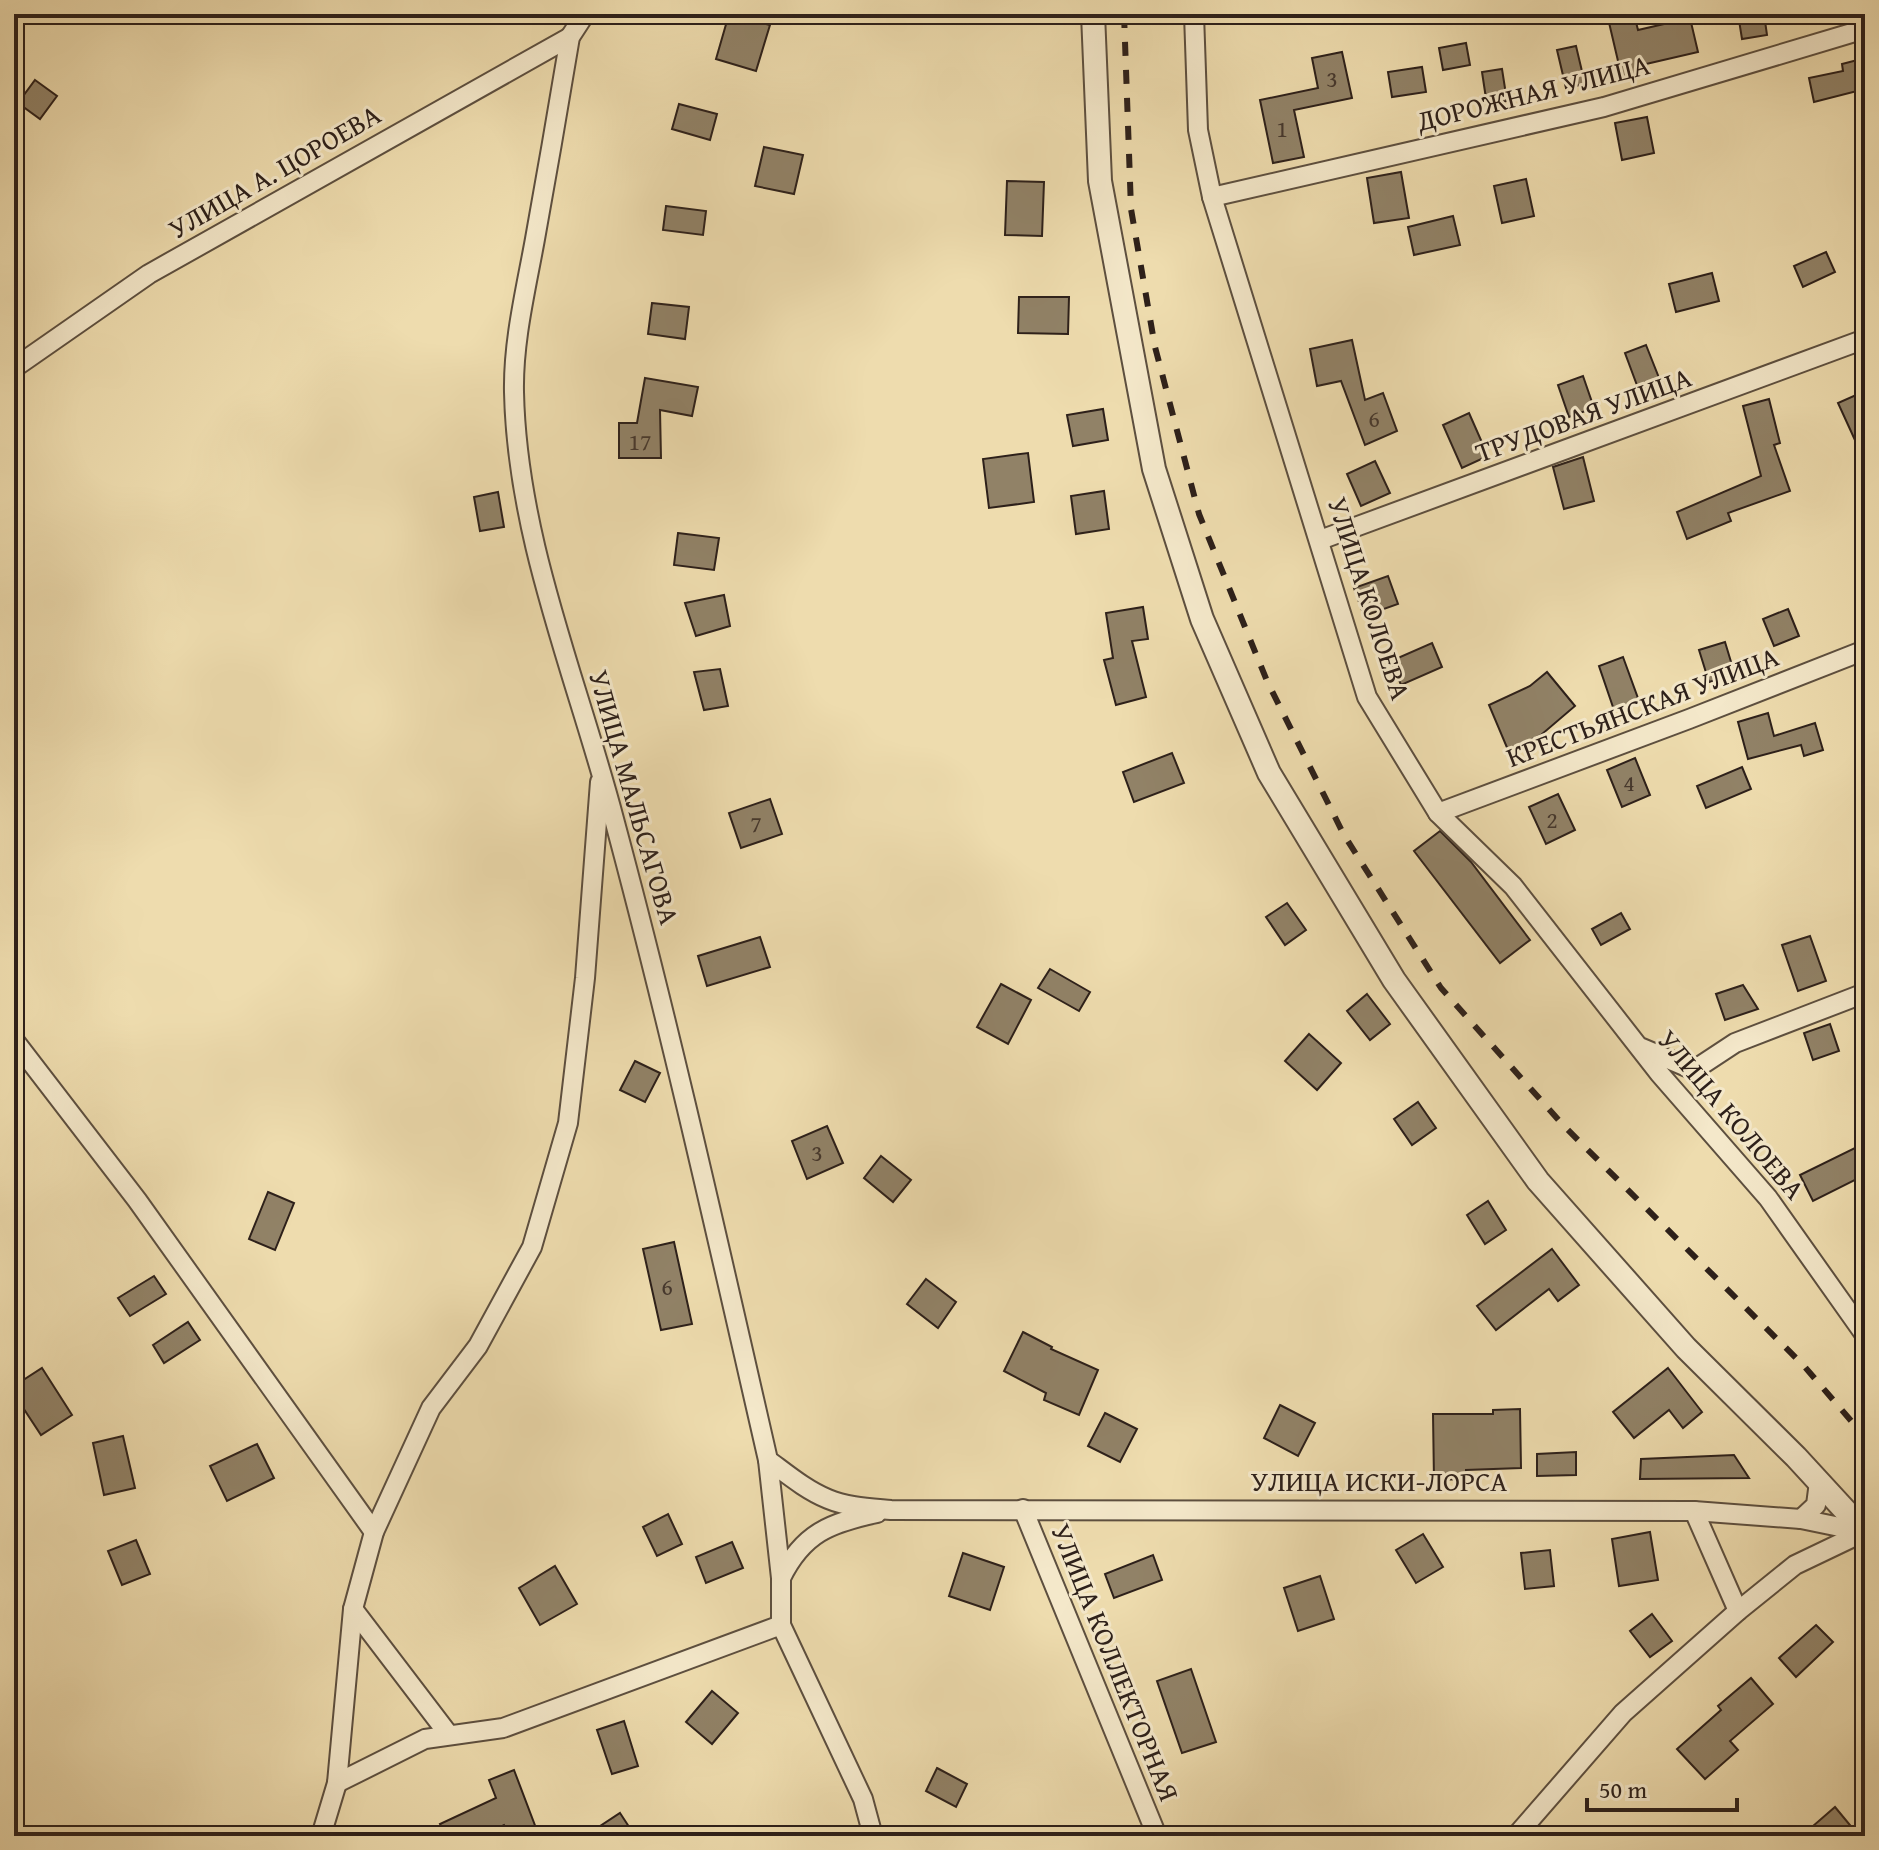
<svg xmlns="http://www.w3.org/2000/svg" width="1879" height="1850" font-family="'Gentium Book Plus',serif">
<rect width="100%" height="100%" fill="#eedcae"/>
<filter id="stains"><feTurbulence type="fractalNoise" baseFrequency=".0025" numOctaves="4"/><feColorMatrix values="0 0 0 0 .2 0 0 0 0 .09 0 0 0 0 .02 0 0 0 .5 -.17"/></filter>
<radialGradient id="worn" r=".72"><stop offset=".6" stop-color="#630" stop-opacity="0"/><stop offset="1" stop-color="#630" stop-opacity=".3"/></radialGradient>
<g fill="#918267" stroke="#2d201a" stroke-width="2">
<path d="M729 14 770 25 756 71 716 59Z"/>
<path d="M1607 14H1634L1638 30 1690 18 1698 52 1646 64 1648 72 1622 78Z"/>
<path d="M1738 14H1764L1767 35 1742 39Z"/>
<path d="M1466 43 1470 65 1443 70 1439 48Z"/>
<path d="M1576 46 1585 84 1566 88 1557 50Z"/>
<path d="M1342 52 1352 98 1294 110 1304 157 1273 163 1260 100 1318 88 1312 58Z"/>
<path d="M1865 58V89L1814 102 1809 78 1843 71 1842 64Z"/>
<path d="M1422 67 1426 92 1392 97 1388 72Z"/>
<path d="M1502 69 1507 101 1487 105 1482 72Z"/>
<path d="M35 80 57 96 40 119 18 103Z"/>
<path d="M679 104 717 114 710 140 672 129Z"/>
<path d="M1647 117 1654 153 1622 160 1615 123Z"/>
<path d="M764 147 803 155 794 194 755 186Z"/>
<path d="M1401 172 1409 218 1374 223 1367 178Z"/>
<path d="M1526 179 1534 216 1502 223 1494 186Z"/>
<path d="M1007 181 1044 182 1042 236 1005 235Z"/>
<path d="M666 206 706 211 703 235 663 230Z"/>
<path d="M1453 216 1460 245 1414 255 1408 227Z"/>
<path d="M1826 252 1835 272 1803 287 1794 266Z"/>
<path d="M1712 273 1719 301 1676 312 1669 284Z"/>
<path d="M1019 297H1069L1068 334 1018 333Z"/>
<path d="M652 303 689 307 685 339 648 334Z"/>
<path d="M1352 340 1365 400 1383 393 1397 431 1365 445 1341 381 1317 386 1310 349Z"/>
<path d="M1646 345 1663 388 1641 396 1625 353Z"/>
<path d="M1583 376 1594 408 1569 417 1558 385Z"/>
<path d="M645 378 698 387 692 416 660 410 661 458H619V423H637Z"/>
<path d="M1865 391V462L1838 403Z"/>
<path d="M1769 399 1780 443 1774 445 1790 491 1728 513 1731 521 1687 539 1677 512 1761 476 1743 406Z"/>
<path d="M1103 409 1108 440 1073 446 1067 415Z"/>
<path d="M1469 413 1488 456 1462 468 1443 425Z"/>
<path d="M1028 453 1034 502 989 508 983 459Z"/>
<path d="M1583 457 1594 501 1564 509 1553 467Z"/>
<path d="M1375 461 1390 493 1361 506 1347 474Z"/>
<path d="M1104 491 1109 529 1076 534 1071 496Z"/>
<path d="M498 492 504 527 480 531 474 497Z"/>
<path d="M678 533 719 538 714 570 674 565Z"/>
<path d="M1388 576 1398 604 1364 616 1354 588Z"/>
<path d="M724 595 730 626 696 636 685 603Z"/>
<path d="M1143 607 1148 639 1132 641 1146 697 1116 705 1104 660 1113 658 1106 613Z"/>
<path d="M1788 609 1799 636 1774 646 1763 619Z"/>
<path d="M1725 642 1735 675 1709 682 1699 650Z"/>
<path d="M1432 643 1442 667 1401 685 1391 661Z"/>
<path d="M1623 657 1639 701 1614 710 1599 666Z"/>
<path d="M720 669 728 706 704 710 694 672Z"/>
<path d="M1547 672 1575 706 1541 735 1508 750 1489 705 1530 686Z"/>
<path d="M1768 713 1774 736 1815 723 1823 750 1804 756 1801 745 1748 759 1738 722Z"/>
<path d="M1172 753 1184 783 1134 802 1123 772Z"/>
<path d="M1635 758 1650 795 1622 807 1607 770Z"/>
<path d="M1742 767 1751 789 1706 808 1697 786Z"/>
<path d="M1558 794 1575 830 1546 844 1529 807Z"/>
<path d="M770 799 782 834 741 848 729 813Z"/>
<path d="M1440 831 1471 862 1530 940 1500 963 1414 851Z"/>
<path d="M1287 903 1306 930 1285 945 1266 917Z"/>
<path d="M1621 913 1630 929 1601 945 1592 929Z"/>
<path d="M1810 936 1826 981 1798 991 1782 945Z"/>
<path d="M760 937 770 967 707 986 698 956Z"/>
<path d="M1050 969 1090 992 1079 1011 1038 988Z"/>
<path d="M1001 984 1031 1000 1008 1044 977 1027Z"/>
<path d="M1743 985 1758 1009 1725 1020 1716 994Z"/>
<path d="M1367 994 1390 1024 1370 1040 1347 1011Z"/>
<path d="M1830 1024 1839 1051 1813 1060 1804 1033Z"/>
<path d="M1309 1034 1341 1063 1317 1090 1285 1061Z"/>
<path d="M635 1061 660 1073 645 1102 620 1090Z"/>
<path d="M1418 1102 1436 1128 1412 1145 1394 1119Z"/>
<path d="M827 1126 843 1163 807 1179 792 1141Z"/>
<path d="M1865 1143V1175L1813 1201 1800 1175Z"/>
<path d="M881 1156 911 1180 893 1202 864 1178Z"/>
<path d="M268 1192 294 1203 275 1250 249 1239Z"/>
<path d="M1488 1201 1506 1230 1485 1244 1467 1215Z"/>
<path d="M674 1242 692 1324 661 1330 643 1249Z"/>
<path d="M1552 1249 1579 1285 1558 1301 1549 1289 1496 1330 1477 1306Z"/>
<path d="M154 1276 166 1294 130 1316 118 1298Z"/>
<path d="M926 1279 956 1302 938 1328 907 1304Z"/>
<path d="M188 1322 200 1340 164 1363 153 1345Z"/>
<path d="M1023 1332 1052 1347 1051 1349 1098 1370 1079 1415 1044 1400 1046 1393 1004 1371Z"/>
<path d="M42 1368 72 1415 41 1435 14 1394V1386Z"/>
<path d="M1668 1368 1702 1412 1683 1428 1669 1410 1634 1438 1613 1412Z"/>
<path d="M1280 1405 1315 1423 1298 1456 1264 1438Z"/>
<path d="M1520 1409 1521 1468 1466 1470V1479L1434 1480 1433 1414H1493V1410Z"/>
<path d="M1105 1413 1137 1429 1120 1462 1088 1446Z"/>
<path d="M123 1436 135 1488 104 1495 93 1443Z"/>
<path d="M257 1444 274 1478 227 1501 210 1466Z"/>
<path d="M1576 1452V1475L1537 1476V1454Z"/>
<path d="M1734 1455 1749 1478 1640 1479 1641 1459Z"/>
<path d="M668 1514 682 1544 657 1556 643 1527Z"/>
<path d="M1650 1532 1658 1580 1619 1586 1612 1539Z"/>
<path d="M1423 1534 1443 1567 1416 1583 1396 1550Z"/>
<path d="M136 1540 150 1574 122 1585 108 1551Z"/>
<path d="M732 1542 743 1568 706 1583 696 1557Z"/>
<path d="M1550 1550 1554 1586 1525 1589 1521 1553Z"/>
<path d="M963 1553 1004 1567 990 1610 949 1596Z"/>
<path d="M1153 1555 1162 1580 1114 1598 1105 1574Z"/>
<path d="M555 1566 577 1604 540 1625 519 1588Z"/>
<path d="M1320 1576 1334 1619 1298 1631 1284 1588Z"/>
<path d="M1652 1614 1672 1641 1650 1657 1630 1631Z"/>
<path d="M1816 1625 1833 1642 1796 1677 1779 1658Z"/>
<path d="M1191 1669 1216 1742 1182 1753 1157 1681Z"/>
<path d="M1751 1678 1773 1704 1730 1741 1738 1750 1705 1779 1677 1749 1721 1710 1718 1706Z"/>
<path d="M712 1691 738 1713 712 1744 686 1722Z"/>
<path d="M624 1721 638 1766 612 1774 597 1730Z"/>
<path d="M937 1768 967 1784 956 1807 926 1791Z"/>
<path d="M514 1770 539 1836H510L504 1825 482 1836H446L440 1824 496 1798 489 1780Z"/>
<path d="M1835 1807 1859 1836H1822L1813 1826Z"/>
<path d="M620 1813 635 1836H585Z"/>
</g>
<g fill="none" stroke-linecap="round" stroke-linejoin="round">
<defs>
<g id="minor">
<path d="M585 14 570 37C559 104 547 172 535 239 526 289 513 341 514 392 517 539 577 678 614 819 671 1031 719 1246 768 1460 787 1474 806 1490 828 1499 847 1507 870 1508 891 1510L1694 1511 1801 1519 1864 1532"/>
<path d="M1194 14 1198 130 1212 197 1367 697 1438 813 1513 886 1659 1073 1768 1198 1865 1335"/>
<path d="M1212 197 1604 107 1865 29"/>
<path d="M14 368 149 274 570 37"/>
<path d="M1320 540 1865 339"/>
<path d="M1438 813 1689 719 1865 650"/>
<path d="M14 1040 137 1200 374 1532"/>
<path d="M1642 1048 1694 1070 1735 1043 1865 993"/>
<path d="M768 1460 781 1578V1625L863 1799 873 1836"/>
<path d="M1023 1509 1157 1836"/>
<path d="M1694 1511 1738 1611"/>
<path d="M1801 1519 1816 1505 1819 1482"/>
<path d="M781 1578C803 1533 830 1523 877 1513"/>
<path d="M353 1609 449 1735"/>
<path d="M337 1783 425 1739 503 1728 781 1625"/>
<path d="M321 1836 337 1783 353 1609 374 1532 431 1408 478 1346 532 1247 568 1123 585 978 600 782"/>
<path d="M1516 1836 1623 1713 1738 1611 1795 1565 1864 1532"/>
</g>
<path id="tertiary" d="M1093 14 1100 181 1154 469 1202 619 1269 773 1394 980 1538 1181 1686 1348 1796 1457 1865 1532"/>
</defs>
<use href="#minor" stroke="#5d4f3f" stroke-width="22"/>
<use href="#tertiary" stroke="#5d4f3f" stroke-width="26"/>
<use href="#minor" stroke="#f4e8ca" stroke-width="18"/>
<use href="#tertiary" stroke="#f4e8ca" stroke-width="22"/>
<path stroke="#2d201a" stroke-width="6" stroke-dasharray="14 14" stroke-linecap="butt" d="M1124 14 1131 209 1155 347 1199 514 1267 681 1344 835 1441 988 1563 1125 1804 1366 1865 1437"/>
</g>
<g text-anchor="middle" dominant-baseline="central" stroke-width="6" stroke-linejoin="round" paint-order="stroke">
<g font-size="24" fill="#46382d">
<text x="1332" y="78">3</text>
<text x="1282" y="128">1</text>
<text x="1374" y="418">6</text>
<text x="640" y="441">17</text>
<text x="1629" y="782">4</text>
<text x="1552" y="819">2</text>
<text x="756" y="823">7</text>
<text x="817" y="1152">3</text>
<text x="667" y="1286">6</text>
</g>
<g font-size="28" fill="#2d201a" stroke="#f4e8ca">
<text transform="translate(1533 92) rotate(-14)">ДОРОЖНАЯ УЛИЦА</text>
<text transform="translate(274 171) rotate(-30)">УЛИЦА А. ЦОРОЕВА</text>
<text transform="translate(1583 414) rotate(-20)">ТРУДОВАЯ УЛИЦА</text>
<text transform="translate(1370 598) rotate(72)">УЛИЦА КОЛОЕВА</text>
<text transform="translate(1642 706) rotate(-21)">КРЕСТЬЯНСКАЯ УЛИЦА</text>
<text transform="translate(635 797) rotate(74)">УЛИЦА МАЛЬСАГОВА</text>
<text transform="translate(1732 1114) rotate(50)">УЛИЦА КОЛОЕВА</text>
<text x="1379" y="1480">УЛИЦА ИСКИ-ЛОРСА</text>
<text transform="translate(1116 1662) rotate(68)">УЛИЦА КОЛЛЕКТОРНАЯ</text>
</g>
</g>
<rect width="1879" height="1850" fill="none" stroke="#eedcae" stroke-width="48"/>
<rect x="16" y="16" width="1847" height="1818" fill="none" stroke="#2d201a" stroke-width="4"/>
<rect x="24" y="24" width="1831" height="1802" fill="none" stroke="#2d201a" stroke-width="2"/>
<path d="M1587 1798v12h150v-12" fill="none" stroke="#2d201a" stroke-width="4"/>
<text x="1599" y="1798" font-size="24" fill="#2d201a" stroke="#f4e8ca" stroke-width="6" paint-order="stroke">50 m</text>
<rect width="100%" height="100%" filter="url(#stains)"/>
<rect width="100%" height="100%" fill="url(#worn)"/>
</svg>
